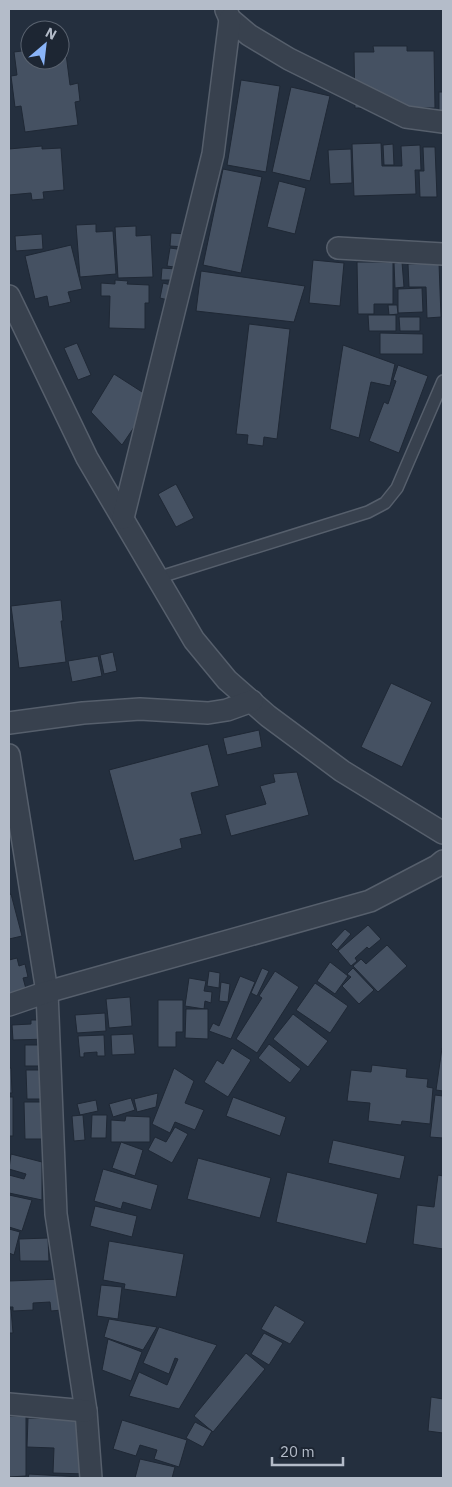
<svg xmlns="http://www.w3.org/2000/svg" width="452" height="1487" font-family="'IBM Plex Sans',sans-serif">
<rect width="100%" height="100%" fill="#242f3e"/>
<g fill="#455162" stroke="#1f2835">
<path d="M65 46 70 85 78 83 80 101 75 102 78 125 25 132 21 106 15 107 11 76 17 75 14 52 30 50V60H60V47Z"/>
<path d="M373 46H407V51H434L435 108H355L354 52H374Z"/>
<path d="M241 80 280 86 266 172 227 165Z"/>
<path d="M291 87 330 96 310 181 272 172Z"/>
<rect x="439" y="92" width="4" height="19"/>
<path d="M381 143 382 166H402L401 146 420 145 421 170H415L416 194 354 196 352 144Z"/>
<path d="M393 144 394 165H384L383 145Z"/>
<path d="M42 146V149L61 148 64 190 43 192 44 199 32 200 31 193 9 195V149Z"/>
<path d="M423 147H435L437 197H420L419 171H424Z"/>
<path d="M351 149 352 183 330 184 328 150Z"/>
<path d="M223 169 262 177 241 273 203 265Z"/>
<path d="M279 181 306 188 295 234 267 227Z"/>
<path d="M96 224V232L113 231 116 274 80 277 76 225Z"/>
<path d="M136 226V236L151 235 153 277 118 278 115 227Z"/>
<path d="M171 233 187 234 186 247 170 246Z"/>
<path d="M42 234 43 249 16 251 15 236Z"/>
<path d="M71 245 82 289 68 292 71 302 49 307 47 296 35 299 25 256Z"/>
<path d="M170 248 184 250 181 268 167 266Z"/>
<path d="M313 260 344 263 340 306 309 303Z"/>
<path d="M357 262H393V304H374V314H358Z"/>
<path d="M402 262 404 287 395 288 394 263Z"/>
<path d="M439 263 441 317 427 318 426 287H409L408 264Z"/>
<path d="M162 268 176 269 175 280H161Z"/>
<path d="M201 271 305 286 294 322 196 311Z"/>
<path d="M115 280 128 281 127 284 149 285V303H145V329L109 328 110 296H101V283L115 284Z"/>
<path d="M163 283 175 286 172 301 160 298Z"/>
<path d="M422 288 423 312 398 313V289Z"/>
<path d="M388 305H397L398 314 389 315Z"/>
<path d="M368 315H396V331H369Z"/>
<path d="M399 317H420V331H400Z"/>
<path d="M249 324 290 329 277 439 264 437 263 446 247 444 248 435 236 434Z"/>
<path d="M380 333 423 334V354H380Z"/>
<path d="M77 343 91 375 78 380 64 348Z"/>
<path d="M343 345 395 364 390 386 371 382 359 438 330 429Z"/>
<path d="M398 365 428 376 399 453 369 441 384 402 388 404 396 381 393 380Z"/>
<path d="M114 374 153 399 122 445 91 412Z"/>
<path d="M176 484 194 518 176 527 158 494Z"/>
<path d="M61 600 63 621H61L66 662 19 668 11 606Z"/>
<path d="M113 652 117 671 104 674 100 655Z"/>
<path d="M98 656 102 676 72 682 68 661Z"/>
<path d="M391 683 432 702 402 767 361 747Z"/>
<path d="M259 730 262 747 227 755 223 738Z"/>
<path d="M208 744 219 786 191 793 202 834 180 839 182 848 134 861 109 770Z"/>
<path d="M297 772 309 815 231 836 225 815 266 804 260 786 275 782 273 774Z"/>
<path d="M11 894 22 936 9 939V895Z"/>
<path d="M368 925 381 939 369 949 367 947 355 958 357 961 351 966 338 951Z"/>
<path d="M345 929 351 934 337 950 331 944Z"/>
<path d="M387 945 407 966 378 992 353 966 361 959 366 964Z"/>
<path d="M17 958 19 966 25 964 28 977 23 978 26 989 9 994V960Z"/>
<path d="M330 962 348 976 335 994 317 981Z"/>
<path d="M262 968 269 971 257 996 251 993Z"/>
<path d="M353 968 374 990 359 1004 342 986 351 977 347 974Z"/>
<path d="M209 971 220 973 219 988 207 986Z"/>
<path d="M275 971 299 987 257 1053 236 1039 262 998 259 996Z"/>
<path d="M240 976 255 982 231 1039 209 1031 213 1023 219 1026Z"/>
<path d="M189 978 206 981 204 991 212 992 211 1003 205 1001 204 1009 185 1006Z"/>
<path d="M221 982 230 984 228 1002 219 1001Z"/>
<path d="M315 983 348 1006 330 1033 296 1010Z"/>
<path d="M130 997 132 1026 109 1028 106 999Z"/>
<path d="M158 1000H183V1032H176V1047H158Z"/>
<path d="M186 1009H208V1039L185 1038Z"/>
<path d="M105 1013 106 1031 77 1033 75 1015Z"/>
<path d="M293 1014 328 1041 308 1067 273 1039Z"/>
<path d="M31 1020H47L48 1039 13 1040 12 1025 31 1024Z"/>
<path d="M133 1034 135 1054 112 1055 111 1035Z"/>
<path d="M104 1035 105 1056H97V1052L84 1053V1057H80L78 1036Z"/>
<path d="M269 1044 301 1069 290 1083 258 1058Z"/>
<rect x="25" y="1045" width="23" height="21"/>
<path d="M232 1048 251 1060 228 1097 204 1082 217 1060 223 1064Z"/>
<path d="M442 1048H443V1091L436 1090Z"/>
<path d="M372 1065 407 1069 406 1077 428 1079 427 1087 433 1088 430 1124 402 1121 401 1125 368 1121 370 1103 347 1101 351 1070 371 1072Z"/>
<path d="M9 1068H11L12 1093H9Z"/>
<path d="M174 1068 194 1081 185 1103 204 1110 195 1130 175 1122 170 1133 152 1124Z"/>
<path d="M26 1070H46L47 1099H27Z"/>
<path d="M158 1093 156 1107 137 1112 134 1099Z"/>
<path d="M435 1095 443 1096V1138L430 1137Z"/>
<rect x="9" y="1097" width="4" height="39"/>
<path d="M233 1097 286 1117 280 1136 226 1116Z"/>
<path d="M131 1098 135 1110 113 1117 109 1104Z"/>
<path d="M96 1100 98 1111 80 1115 77 1104Z"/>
<path d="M24 1102H46V1139H25Z"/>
<path d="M83 1115 85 1140 74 1141 72 1116Z"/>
<path d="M92 1115H107L106 1138H91Z"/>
<path d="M126 1116 150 1117V1142H111V1120L125 1121Z"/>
<path d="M175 1127 188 1134 172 1163 148 1150 155 1137 166 1142Z"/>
<path d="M333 1140 405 1156 400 1179 328 1163Z"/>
<path d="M121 1142 143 1150 135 1176 112 1168Z"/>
<path d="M11 1154 42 1162V1200L9 1193V1175L24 1179 26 1174 9 1169Z"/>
<path d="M198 1158 271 1178 260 1218 187 1199Z"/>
<path d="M103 1169 158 1185 151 1210 123 1202 121 1209 94 1201Z"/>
<path d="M287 1172 378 1194 366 1244 276 1222Z"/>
<path d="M438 1175 443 1176V1249L413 1244 417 1205 434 1207Z"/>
<path d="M9 1195 32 1200 22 1231 9 1227Z"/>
<path d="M95 1206 137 1216 132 1237 90 1226Z"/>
<path d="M9 1229 20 1232 14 1255 9 1253Z"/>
<path d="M48 1238 49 1261H20L19 1239Z"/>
<path d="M109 1241 184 1254 176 1297 124 1289 125 1284 103 1280Z"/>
<path d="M60 1279 62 1310 51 1311 50 1302 33 1303V1310L13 1311V1307H9V1281Z"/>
<path d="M101 1285 122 1287 118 1319 97 1316Z"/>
<path d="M275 1305 305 1322 290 1344 261 1329Z"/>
<path d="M9 1309H11L13 1333H9Z"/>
<path d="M109 1319 157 1327 143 1350 104 1337Z"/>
<path d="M159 1327 217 1345 179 1409 129 1396 139 1372 167 1385 178 1359 175 1358 169 1374 143 1363Z"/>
<path d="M264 1333 283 1343 269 1365 251 1354Z"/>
<path d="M108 1339 142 1352 131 1381 102 1370Z"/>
<path d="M246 1353 265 1369 213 1432 194 1416Z"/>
<path d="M431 1397 443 1399V1433L428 1431Z"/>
<path d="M9 1416H26V1476L9 1477Z"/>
<path d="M28 1418 87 1420 86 1474 53 1473 54 1448 27 1447Z"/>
<path d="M122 1420 187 1440 179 1467 154 1459 157 1450 140 1445 136 1456 113 1449Z"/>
<path d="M195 1422 212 1431 203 1447 186 1438Z"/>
<path d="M140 1459 175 1467 172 1478H135Z"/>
<path d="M29 1474 80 1477V1478H28Z"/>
</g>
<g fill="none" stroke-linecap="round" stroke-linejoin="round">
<defs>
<path id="lane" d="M157 578 368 512 385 503 397 488 443 381"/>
<g id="street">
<path d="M226 10 230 19 249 35 289 59 406 117 443 122"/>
<path d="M338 248 443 254"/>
<path d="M9 296 87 458 194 640 227 680 268 716 342 771 443 833"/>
<path d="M123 518 213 154 230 19"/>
<path d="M9 723 83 713 140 709 208 713 227 710 252 701"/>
<path d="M9 755 47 992 56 1214 86 1411 91 1478"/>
<path d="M9 1005 47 992 370 901 437 866 443 861"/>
<path d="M9 1404 86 1411"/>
</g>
</defs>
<use href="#lane" stroke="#565f6c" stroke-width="14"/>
<use href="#street" stroke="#565f6c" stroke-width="24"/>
<use href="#lane" stroke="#38414e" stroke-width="11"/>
<use href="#street" stroke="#38414e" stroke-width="21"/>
</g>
<rect width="452" height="1487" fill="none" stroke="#b4bcc9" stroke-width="20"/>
<g transform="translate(45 45) rotate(28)"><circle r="24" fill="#1d2633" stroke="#59626f"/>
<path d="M0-4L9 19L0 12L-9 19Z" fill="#8ab4f8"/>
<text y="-8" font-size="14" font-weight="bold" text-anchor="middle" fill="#b4bcc9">N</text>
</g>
<path d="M272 1457v8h71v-8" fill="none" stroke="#b4bcc9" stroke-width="2.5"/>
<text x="280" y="1457" font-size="15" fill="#b4bcc9" stroke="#1d2633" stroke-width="4" paint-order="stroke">20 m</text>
</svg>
